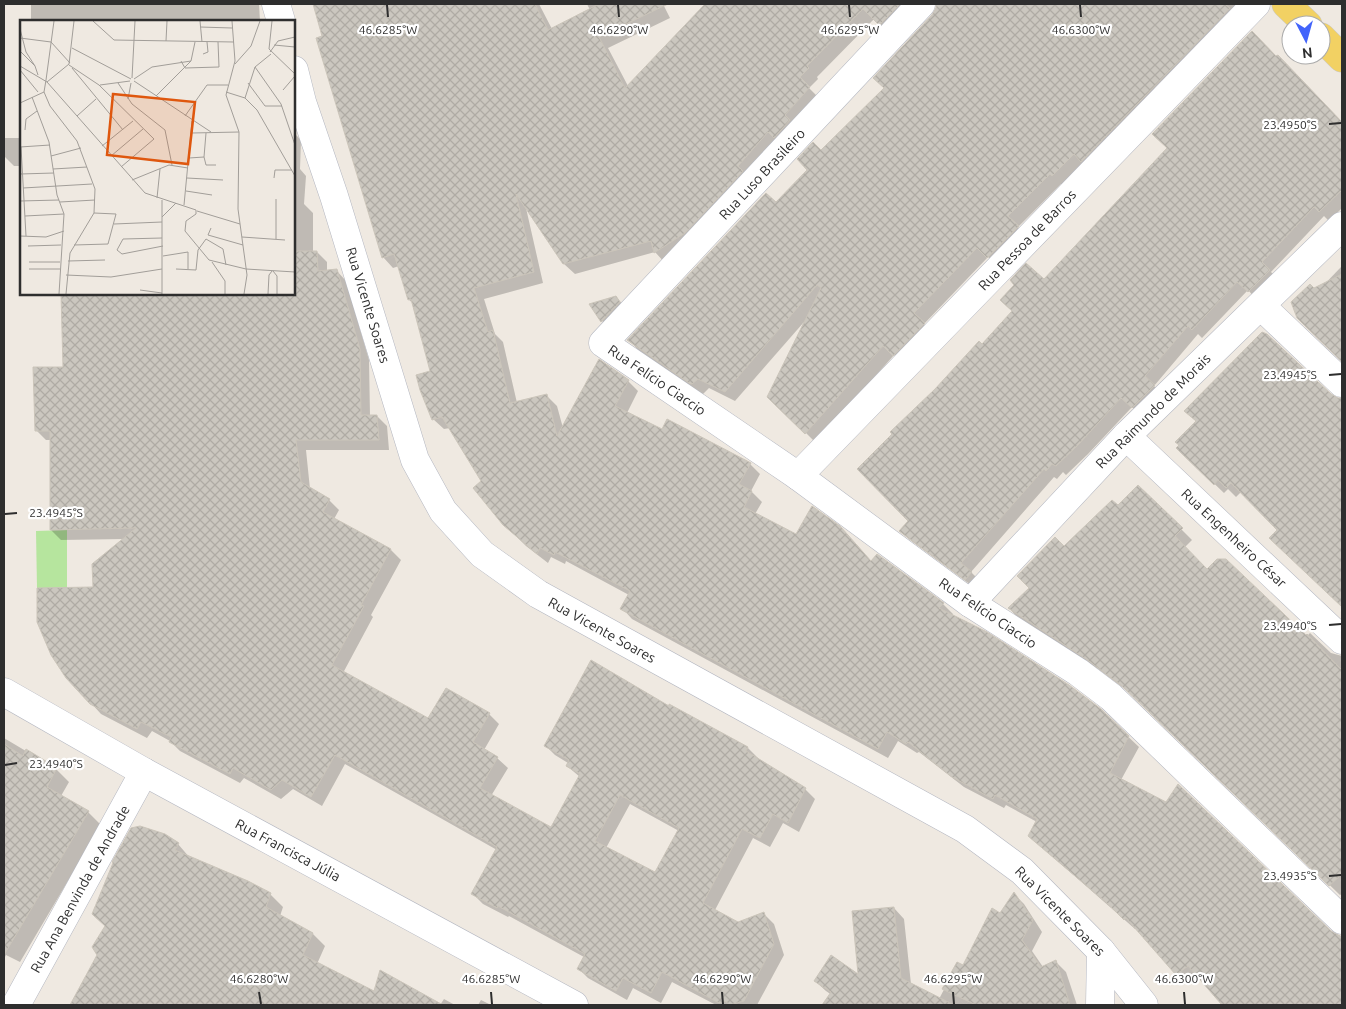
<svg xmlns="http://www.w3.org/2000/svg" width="1346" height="1009" font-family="Ubuntu,sans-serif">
<defs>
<pattern id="building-cross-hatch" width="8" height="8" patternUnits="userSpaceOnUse" patternTransform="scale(1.25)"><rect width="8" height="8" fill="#cbc7bf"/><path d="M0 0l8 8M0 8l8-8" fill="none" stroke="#afaba4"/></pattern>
</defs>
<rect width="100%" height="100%" fill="#efe9e1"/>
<path fill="#b6e59e" d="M67 530V588H37L36 531Z"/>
<g fill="#0003" fill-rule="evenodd">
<path d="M31 4H259L260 21H31Z"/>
<path d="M314 4H539L552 29 590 10 587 4H663L670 18 608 48 628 86 706 4H920L891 35 874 19 817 77 818 79 809 88 819 98 665 263 655 252 575 274 564 264 526 208 543 283 484 299 495 334 503 342 517 403 547 396 557 406 563 428 628 381 638 391 627 413 662 431 750 464 760 474 751 491 762 502 755 514 797 536 871 562 943 604 953 614 952 616 1100 710 1139 747 1121 780 1330 932 1342 939V1005H1225L1215 987 1198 976 1187 985 1136 928 1135 929 1029 836 1037 822 1006 805 1004 808 964 787 919 752 917 753 898 741 888 758 632 619 622 608 629 595 566 561 565 564 551 557 548 563 526 546 515 535 450 428 444 429 433 419 431 372 414 304 409 300 399 266 393 268 383 257Z"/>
<path d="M937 4H959L963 7 966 4H1238L1063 186 1061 184 1018 227 1028 237 999 268 988 257 924 324 934 334 904 365 894 355 816 443 769 396 804 322 735 401 709 388 703 394 701 393 639 351 629 340 776 204 809 170 821 152 885 88 934 15Z"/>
<path d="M1334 115 1342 123V208L1329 221 1324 216 1271 272 1279 280 1258 301 1248 290 1202 338 1198 334 1154 386 1164 395 1142 417 1132 407 1088 454 1066 475 1063 472 1057 479 1054 477 971 572 981 582 975 588 910 540 900 531 909 521 894 434 1044 281Z"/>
<path d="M294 133 301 140 300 169 306 176 304 204 313 213V252H317L327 262V271L336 270 346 281 369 360 370 416H377L387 426 389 450H306L310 489 329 500 339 510 334 519 391 550 401 560 371 615 373 617 343 673 429 720 489 714 499 724 484 750 497 758 508 768 491 796 551 829 580 777 567 766 568 763 555 755 545 745 669 707 748 748 758 758 757 759 805 789 815 799 799 832 783 823 770 847 753 838 715 910 738 923 764 914 774 924 784 955 757 1005H716L672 982 661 1003 633 988 627 1000 588 978 578 968 584 957 509 916 508 917 483 904 473 894 497 850 345 764 322 806 293 789 281 799 244 778 240 783 180 751 170 741 152 731 147 738 101 714 91 703 94 588 125 539 61 540 51 530 52 440H46L36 430 64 368 62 294H294ZM630 804 679 831 655 874 606 848Z"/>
<path d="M4 138H21V166H14L4 156Z"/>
<path d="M1342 266V360L1308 328 1317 292Z"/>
<path d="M616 297 625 307 611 330 602 321 591 304Z"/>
<path d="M1267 335 1342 408 1332 418 1342 428V606L1280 547 1279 530 1241 492 1236 497 1228 489 1224 493 1177 448 1197 422 1186 411Z"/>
<path d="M1138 486 1192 540 1184 548 1207 571 1306 637 1310 633 1331 653 1342 656V894L1340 895 1134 696 1098 669 1019 619 1009 608 1031 588 1064 548 1118 507Z"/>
<path d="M4 738 56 769 69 782 61 796 88 812 101 825 20 962 6 955 4 959Z"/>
<path d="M178 844 190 858 270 894 283 907 280 916 313 934 325 946 317 964 375 993 381 972 440 1005 444 999 455 1005H72L99 955Z"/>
<path d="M1014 894 1024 904 1042 932 1032 951 1043 967 1055 961 1066 972 1077 1005H826L839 1000 826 991 815 981 860 976 894 908 904 919 911 984 939 999 958 963 964 966Z"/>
<path d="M481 1000 491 1005H478Z"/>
</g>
<g fill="url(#building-cross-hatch)" stroke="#cbc5ba" fill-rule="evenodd">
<path d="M313 4H535L548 30 599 4H668L599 37 625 88 705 4H900L879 25 863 9 807 66 809 68 800 77 810 87 785 115 790 120 774 138 768 132 738 166 743 171 685 233 654 253 651 241 563 264 516 194 534 272 474 288 488 332 493 330 510 403 547 394 557 436 599 359 629 380 615 406 662 429 667 419 751 463 739 484 752 491 744 507 796 534 812 506 840 526 871 561 877 554 944 603 939 608 987 632 1069 685 1101 709 1129 736 1110 773 1166 802 1178 784 1331 931 1342 937V1005H1222L1188 966 1176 975 1126 918 1124 920 1108 904 1028 836 1037 819 995 795 993 799 952 777 908 742 906 744 887 732 878 749 620 609 630 591 555 552 554 555 540 548 537 554 503 525 473 488 481 481 442 417 432 420 420 390 416 375 430 371 411 299 408 300 394 254 382 258 316 38 322 36Z"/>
<path d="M936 4H1225L1230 8 1081 162 1074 154 1052 176 1050 174 1008 216 1019 226 987 258 977 248 914 313 925 323 893 356 883 346 805 434 767 397 821 288 817 285 725 392 698 379 692 384 689 383 627 340 766 193 776 202 807 170 797 159 813 142 821 150 884 88 873 78 932 15 936 8Z"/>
<path d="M1252 31 1276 56 1278 55 1342 122V190L1319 212 1314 207 1262 262 1270 270 1248 292 1237 282 1192 330 1188 326 1145 376 1155 385 1132 408 1121 398 1078 445 1056 466 1052 464 1046 471 1044 469 961 563 972 572 965 580 899 531 908 521 857 469 892 434 890 432 935 389 979 341 982 344 1012 311 1000 300 1014 285 1010 280 1026 263 1044 279 1167 148 1152 134Z"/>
<path d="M294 251H317L318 271 337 269 360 349 361 415H377L379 440H296L301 482 330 499 323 512 391 549 361 605 364 606 332 665 428 718 446 688 490 713 473 742 498 757 480 788 551 827 580 774 566 766 569 760 544 746 591 660 669 706V704L748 747 746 751 806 788 788 823 773 814 760 838 742 829 703 903 738 922 764 912 774 944 744 1001 730 1005 725 1001 719 1003 662 972 651 993 623 978 616 991 577 969 585 954 498 906 497 908 471 894 497 847 335 755 311 797 282 780 271 790 233 768 230 774 169 742 171 737 141 722 137 729 90 704 66 678 51 655 37 622V588L93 587 92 564 136 528 50 530V431H35L33 367H63L61 294H294ZM620 795 679 828 655 872 595 841Z"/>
<path d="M1342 274V362L1297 318 1291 302 1310 284 1314 288Z"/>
<path d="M616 296 620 302 601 322 589 304Z"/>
<path d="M1262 332 1267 334 1331 394 1338 398H1342V607L1269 538 1277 530 1231 483 1226 488 1218 480 1214 485 1176 448 1179 445 1175 442 1196 421 1184 411Z"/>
<path d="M1138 485 1183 528 1175 536 1207 569 1217 559H1226L1306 635 1307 634 1342 670V874L1329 886 1122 686 1086 659 1008 608 1029 588 1017 576 1055 537 1064 546 1112 500 1118 505Z"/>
<path d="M4 744 23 756 26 749 57 768 47 787 89 811 4 955Z"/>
<path d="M140 826 165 834 179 843 175 850 248 881 271 893 266 907 313 933 303 955 374 991 380 970 443 1005H70L97 955 92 947 105 926 92 914 113 863 112 862 131 828Z"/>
<path d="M1014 892 1033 920 1022 940 1041 967 1056 960 1070 1005H976L942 989 957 962 963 965 992 908 1000 913Z"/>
<path d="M894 907 901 978 954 1005H822L831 992 814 981 831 955 858 974 852 911Z"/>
</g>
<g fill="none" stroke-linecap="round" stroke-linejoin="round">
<defs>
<g id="minor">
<path d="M276 4 281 21"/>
<path d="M921 4 603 343 798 476 970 603 1078 672 1111 697 1342 920"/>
<path d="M294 70 302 102 334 196 415 460 443 511 482 554 538 594 965 829 1022 871 1101 951 1144 1005"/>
<path d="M1261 306 1342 383"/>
<path d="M1126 436 1342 640"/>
<path d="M798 476 1256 4"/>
<path d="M970 603 1126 436 1342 226"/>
<path d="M4 692 144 772 574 1005"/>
<path d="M16 1005 144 772"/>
<path d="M1100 1005 1101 951"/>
</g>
<g id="major">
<path d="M1286 4 1308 25"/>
<path d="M1321 37 1342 58"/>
</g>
</defs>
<use href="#minor" stroke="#b4b7c1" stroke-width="29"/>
<use href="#major" stroke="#c9c9c9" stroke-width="29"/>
<use href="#minor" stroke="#fff" stroke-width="28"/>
<use href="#major" stroke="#f2d163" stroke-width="28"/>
</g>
<path fill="none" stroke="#2e2e2e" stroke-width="2" d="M387 5 388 17M618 5 619 17M849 5 850 17M1080 5 1081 17M1329 124 1341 123M1329 375 1341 374M5 514 17 513M1329 625 1341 624M5 765 17 763M1329 876 1341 875M259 992 261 1004M491 992 492 1004M722 992 723 1004M953 992 954 1004M1184 992 1185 1004"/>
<g text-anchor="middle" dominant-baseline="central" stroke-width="4.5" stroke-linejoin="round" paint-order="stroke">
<g font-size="14" fill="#2e2e2e" stroke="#fff">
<text transform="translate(762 174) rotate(-47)">Rua Luso Brasileiro</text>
<text transform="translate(1027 240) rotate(-46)">Rua Pessoa de Barros</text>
<text transform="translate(368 305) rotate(73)">Rua Vicente Soares</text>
<text transform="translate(657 380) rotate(34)">Rua Felício Ciaccio</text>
<text transform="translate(1153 411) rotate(-45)">Rua Raimundo de Morais</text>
<text transform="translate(1234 538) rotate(43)">Rua Engenheiro César</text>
<text transform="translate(988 613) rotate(34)">Rua Felício Ciaccio</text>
<text transform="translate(602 630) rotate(29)">Rua Vicente Soares</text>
<text transform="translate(288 850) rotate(28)">Rua Francisca Júlia</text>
<text transform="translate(80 889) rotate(-61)">Rua Ana Benvinda de Andrade</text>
<text transform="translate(1060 911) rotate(45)">Rua Vicente Soares</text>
</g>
</g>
<g transform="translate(20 20)">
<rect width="275" height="275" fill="#efe9e1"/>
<path fill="none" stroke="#a29e99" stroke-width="1" d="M73 1 94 20 214 22M180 1 182 22M212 1 215 41 206 75 219 112 218 189 227 255 224 274M252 1 249 29 275 54M180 7 212 8M0 9 6 32 15 46M0 18 31 22 50 43M146 21 147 1M254 25 275 27M52 28 111 59M0 31 15 46 18 55M250 32 258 21 275 17M183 34 188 32 187 22M161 41 165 48 199 47 198 22M215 44 231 26 240 1M49 45 79 65 134 119 101 147M0 46 27 62 125 173 176 190V194L166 201 165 211 189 240 226 249 275 252M235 47 261 84 275 125M52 48 103 110M0 50 18 72M112 58 115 1M114 59 132 47 171 41M26 60 34 1M114 61 191 112M27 62 49 44 54 1M98 63 112 84 145 110 152 145M228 63 245 86H262M80 65 110 61M263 70 275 56M24 72 30 86 57 121 75 169 74 193 50 233 46 274M206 72 225 78 237 90 275 156M136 76 171 41 175 22M12 77 29 122 37 175 44 194 39 274M225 78 235 47 251 34M108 79 111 63M0 83 24 72 26 60M57 96 76 79M165 96 187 65H208M5 110 6 99 17 91M172 113 219 112M82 126 113 101M0 127 30 125M1 127 6 216M31 136 61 128M91 136 123 109M184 137 186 145H196M169 138 184 137 186 113M33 149 67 147M0 154 34 153M167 158 203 160M254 158 255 150H272M112 160 149 145 168 148M3 168 72 164M166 171 192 175M137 178 140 149M0 181 39 180M40 182 75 180M164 185 172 101M177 191 220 204M5 196 44 194M142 197 156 183M94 204 142 202M191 208 188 215 223 225M0 216 26 217 44 211M222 217 265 220M142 218 103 219 97 230 102 234 143 226M256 219V179M54 225 88 224 96 194 74 193M8 226 41 225M143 236 168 232V249M48 241 85 240M9 242H40M192 242 205 261V274M9 249H40M156 249 176 250 178 230 186 219 203 229 206 245M253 251 257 256V274M46 255 91 257 142 249M120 270 142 273M142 274V180M248 274 249 255 252 251"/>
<path fill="#df570e" fill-opacity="0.15" stroke="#df570e" stroke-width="2.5" d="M93 74 175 82 168 144 87 135Z"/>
<rect width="275" height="275" fill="none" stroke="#2e2e2e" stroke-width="2.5"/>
</g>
<g font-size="12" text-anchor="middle" fill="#2e2e2e" stroke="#fff" stroke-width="4.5" stroke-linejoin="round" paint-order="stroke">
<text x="388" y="34">46.6285°W</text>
<text x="619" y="34">46.6290°W</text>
<text x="850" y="34">46.6295°W</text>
<text x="1081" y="34">46.6300°W</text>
<text x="1290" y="129">23.4950°S</text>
<text x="1290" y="379">23.4945°S</text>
<text x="56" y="517">23.4945°S</text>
<text x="1290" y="630">23.4940°S</text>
<text x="56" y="768">23.4940°S</text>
<text x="1290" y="880">23.4935°S</text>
<text x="259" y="983">46.6280°W</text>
<text x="491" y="983">46.6285°W</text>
<text x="722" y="983">46.6290°W</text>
<text x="953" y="983">46.6295°W</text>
<text x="1184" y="983">46.6300°W</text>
</g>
<rect width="1346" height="1009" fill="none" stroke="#2e2e2e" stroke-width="10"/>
<g transform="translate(1306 40) rotate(174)"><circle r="24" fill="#ffffff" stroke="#ababab"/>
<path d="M0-4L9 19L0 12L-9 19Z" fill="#4264fb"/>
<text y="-8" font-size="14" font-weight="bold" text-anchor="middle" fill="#2e2e2e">N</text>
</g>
</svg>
